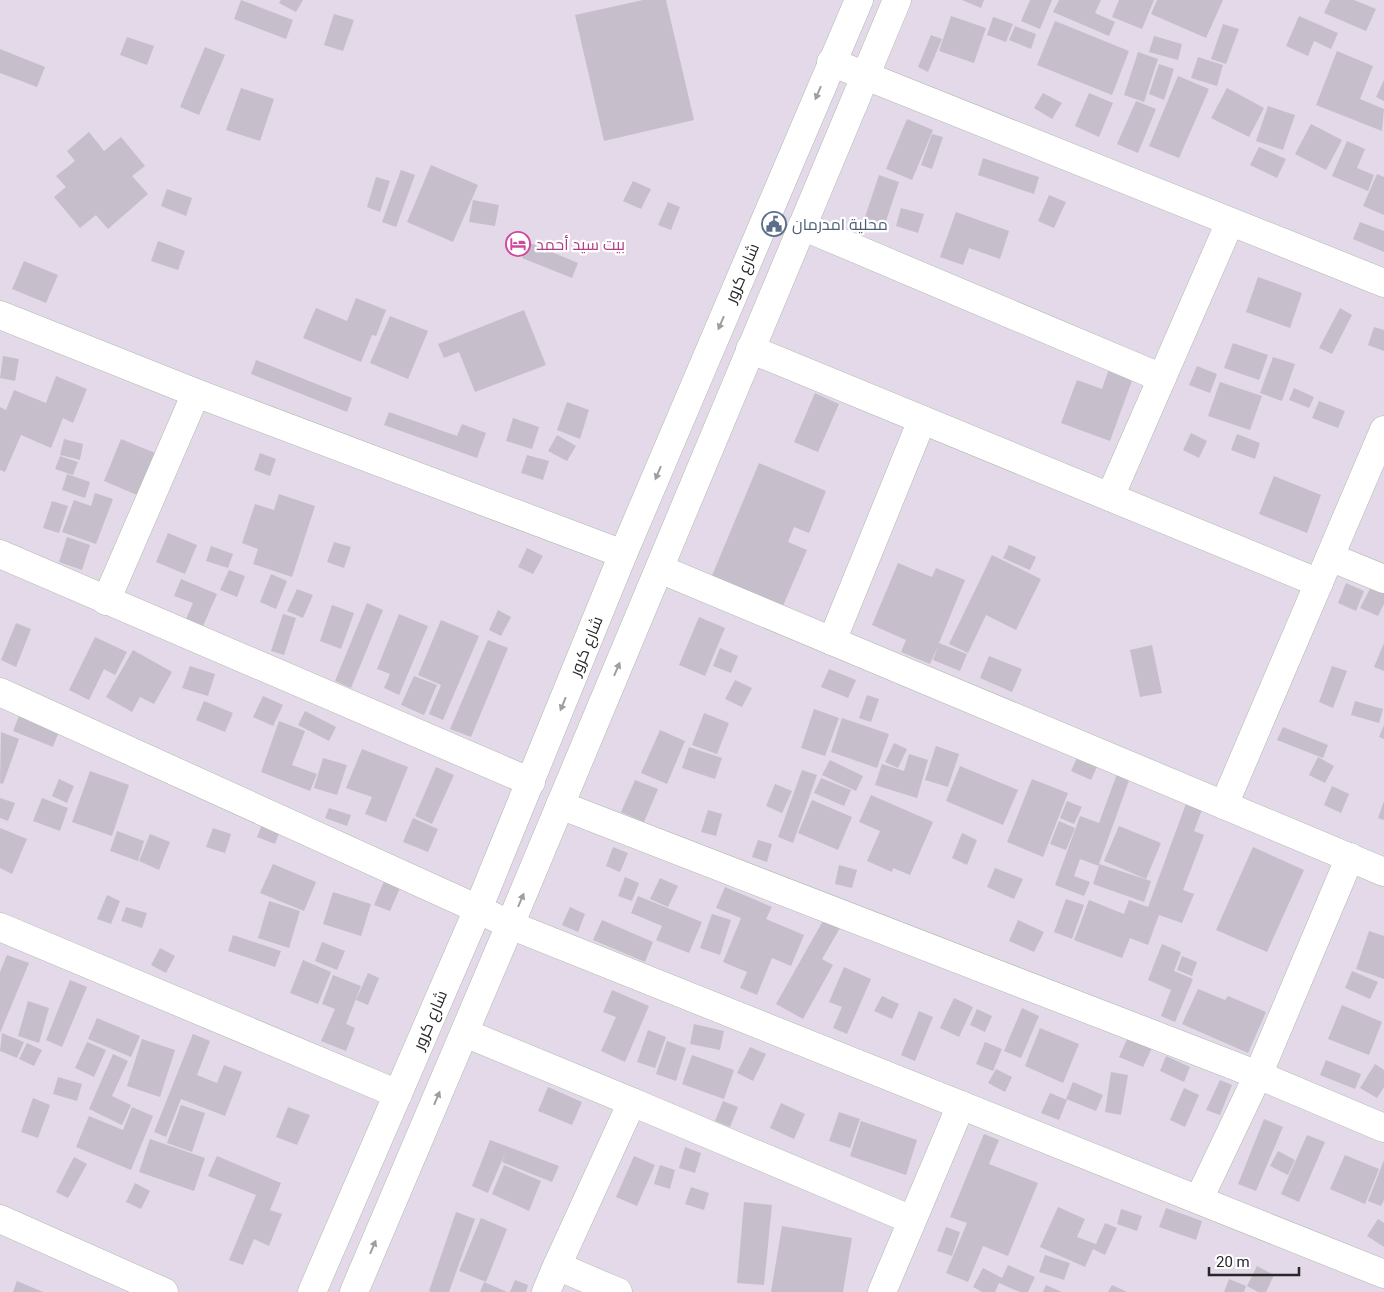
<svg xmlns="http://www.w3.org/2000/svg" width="1384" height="1292" font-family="Roboto,Cairo,sans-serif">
<rect width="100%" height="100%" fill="#e3d9e9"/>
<g fill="#c7becc">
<path d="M241 0 293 20 286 39 234 19Z"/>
<path d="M281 0H303L296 12 279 3Z"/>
<path d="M643 0H666L694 120 604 141 575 15Z"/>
<path d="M962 0H984L981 8Z"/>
<path d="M1030 0H1052L1040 29 1021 21Z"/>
<path d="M1059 0H1101L1095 13 1115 22 1109 36 1053 12Z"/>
<path d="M1119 0H1154L1142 29 1112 17Z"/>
<path d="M1157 0H1223L1206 38 1151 14Z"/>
<path d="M1330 0H1354L1376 9 1366 31 1324 13Z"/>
<path d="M334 14 354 20 343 51 324 45Z"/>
<path d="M951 16 986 28 974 63 939 51Z"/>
<path d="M1299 16 1338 33 1331 49 1314 41 1308 56 1286 46Z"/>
<path d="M993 17 1013 24 1006 42 987 35Z"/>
<path d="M1055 21 1129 51 1112 95 1037 65Z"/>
<path d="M1223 24 1239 29 1226 64 1211 59Z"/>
<path d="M1015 26 1036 34 1031 49 1009 40Z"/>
<path d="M931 35 942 39 928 72 918 67Z"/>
<path d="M1154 36 1182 44 1178 60 1149 52Z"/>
<path d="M127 37 154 46 147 65 120 55Z"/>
<path d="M205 47 225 55 199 115 180 107Z"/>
<path d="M0 49 45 67 37 87 0 73Z"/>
<path d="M1337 51 1373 66 1360 99 1384 109 1382 131 1316 105Z"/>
<path d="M1138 52 1158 59 1144 102 1124 95Z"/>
<path d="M1198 57 1223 65 1217 86 1191 78Z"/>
<path d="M1159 64 1174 69 1164 100 1149 94Z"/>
<path d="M1178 76 1209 89 1179 158 1149 146Z"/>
<path d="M1384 80V101L1376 97Z"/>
<path d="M241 88 274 99 260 141 226 130Z"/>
<path d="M1227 88 1264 108 1249 137 1211 118Z"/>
<path d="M1043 93 1062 103 1052 119 1034 108Z"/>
<path d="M1089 93 1113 103 1099 137 1075 126Z"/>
<path d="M1136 101 1156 109 1138 153 1117 144Z"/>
<path d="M1268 106 1295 115 1283 150 1256 141Z"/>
<path d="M907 119 933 130 912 180 886 169Z"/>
<path d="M1311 124 1342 140 1326 170 1295 154Z"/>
<path d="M89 132 104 151 121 137 145 166 132 176 148 194 108 229 96 215 80 228 54 197 66 187 56 176 75 161 67 151Z"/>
<path d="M932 134 943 137 932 169 921 165Z"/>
<path d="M1347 141 1365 149 1357 168 1374 175 1368 191 1332 176Z"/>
<path d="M1259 147 1286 159 1277 178 1250 165Z"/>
<path d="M983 158 1039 177 1034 194 978 175Z"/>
<path d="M431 165 478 185 453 242 407 222Z"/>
<path d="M401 170 415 175 396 227 382 222Z"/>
<path d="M1377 174 1384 177V215L1363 206Z"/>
<path d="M879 175 899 182 883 230 863 223Z"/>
<path d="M376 177 390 181 380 212 367 207Z"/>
<path d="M633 181 651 189 641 209 623 201Z"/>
<path d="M167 189 192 198 186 216 161 206Z"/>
<path d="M1049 195 1066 202 1054 228 1038 221Z"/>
<path d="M473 200 499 205 495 226 469 222Z"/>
<path d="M668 202 680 207 671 230 658 225Z"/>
<path d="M901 208 924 214 918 233 896 226Z"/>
<path d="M956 212 1009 231 1000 259 969 248 963 265 940 257Z"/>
<path d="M1360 222 1384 231V252L1353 239Z"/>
<path d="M158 241 185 251 178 270 151 261Z"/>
<path d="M528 242 578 263 572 278 522 258Z"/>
<path d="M24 261 58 275 46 303 12 289Z"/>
<path d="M1258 277 1302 293 1290 328 1246 312Z"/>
<path d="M356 298 386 310 376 336 372 335 361 362 303 338 316 308 347 321Z"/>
<path d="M1340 308 1352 315 1332 354 1319 348Z"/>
<path d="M524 310 546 365 475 392 459 352 444 358 438 344Z"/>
<path d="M390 316 428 331 408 379 370 363Z"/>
<path d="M1374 327 1384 330V351L1368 345Z"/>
<path d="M1233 343 1268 355 1259 380 1224 368Z"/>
<path d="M3 356 19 359 15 381 0 378Z"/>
<path d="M1273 357 1295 364 1282 401 1260 393Z"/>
<path d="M256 360 352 398 347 412 251 374Z"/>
<path d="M1197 366 1217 374 1210 393 1189 385Z"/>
<path d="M1109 369 1133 378 1110 441 1061 423 1077 380 1102 389Z"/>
<path d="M56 376 87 389 73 423 63 418 51 448 21 435 5 472 0 470V407L6 410 14 390 46 403Z"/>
<path d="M1220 382 1262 396 1250 430 1208 416Z"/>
<path d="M1294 388 1314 397 1309 408 1289 400Z"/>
<path d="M815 393 839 404 818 452 794 442Z"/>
<path d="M1319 401 1345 411 1338 428 1312 418Z"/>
<path d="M567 402 589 410 580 439 557 430Z"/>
<path d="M389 412 457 436 462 424 486 433 477 458 384 425Z"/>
<path d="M513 418 539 427 532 449 506 441Z"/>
<path d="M1191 433 1207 441 1199 458 1183 450Z"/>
<path d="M1237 434 1260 443 1255 459 1231 450Z"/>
<path d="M557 435 576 446 567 461 548 451Z"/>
<path d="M64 439 83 444 80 460 60 455Z"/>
<path d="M121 439 155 453 137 495 104 481Z"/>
<path d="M260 453 276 459 270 476 254 470Z"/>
<path d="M527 455 549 461 543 480 521 473Z"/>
<path d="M60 456 78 462 73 475 55 469Z"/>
<path d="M759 463 826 491 809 533 794 527 788 542 807 550 782 608 711 578Z"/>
<path d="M67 474 90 482 85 498 62 490Z"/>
<path d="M1274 476 1321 495 1307 533 1259 514Z"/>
<path d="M95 493 113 499 96 544 62 532 74 500 91 506Z"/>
<path d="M279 494 315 506 292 577 253 564 258 549 242 543 255 504 274 510Z"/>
<path d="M52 501 68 506 59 533 43 528Z"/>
<path d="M168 533 197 545 185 574 156 562Z"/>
<path d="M67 537 90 545 82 570 59 562Z"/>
<path d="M334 542 351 547 344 568 327 562Z"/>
<path d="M1009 545 1036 557 1030 570 1003 558Z"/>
<path d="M211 546 233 554 228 568 206 561Z"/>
<path d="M527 548 543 556 533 574 518 567Z"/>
<path d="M992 555 1041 579 1016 630 986 615 968 653 949 644Z"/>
<path d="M898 563 932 577 936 568 965 580 939 643 967 654 960 671 933 660 938 646 930 664 901 652 906 640 872 625Z"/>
<path d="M229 570 245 576 237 597 220 590Z"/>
<path d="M271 574 287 581 276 609 260 602Z"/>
<path d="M181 579 217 594 203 626 186 619 193 603 174 596Z"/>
<path d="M1346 583 1364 591 1356 611 1338 603Z"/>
<path d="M1371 587 1384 593V604L1378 616 1360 608Z"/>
<path d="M297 589 313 595 303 618 287 611Z"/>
<path d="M367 603 383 610 351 688 335 681Z"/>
<path d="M332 605 354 613 341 649 320 641Z"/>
<path d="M498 610 511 617 501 636 489 630Z"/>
<path d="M283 614 296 618 284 655 271 651Z"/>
<path d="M399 614 428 626 399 695 384 688 390 674 377 669Z"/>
<path d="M699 617 725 628 705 676 679 665Z"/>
<path d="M441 620 479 636 443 720 429 714 441 685 418 675Z"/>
<path d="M16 623 31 629 16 667 1 660Z"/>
<path d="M95 637 127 652 115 675 104 669 89 700 69 690Z"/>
<path d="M488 640 508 648 471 737 450 729Z"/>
<path d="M1384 643V671L1374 667Z"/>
<path d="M1152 645 1162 693 1140 697 1130 650Z"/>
<path d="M720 648 738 656 731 673 713 666Z"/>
<path d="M133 650 172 672 154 704 140 697 132 712 106 697Z"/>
<path d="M989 656 1022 669 1012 692 980 678Z"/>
<path d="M190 666 215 674 208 696 182 688Z"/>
<path d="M1332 666 1347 671 1333 708 1319 702Z"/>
<path d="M829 669 856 680 848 698 821 687Z"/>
<path d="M414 676 437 685 424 715 401 705Z"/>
<path d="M735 680 752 688 742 707 725 699Z"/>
<path d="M867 695 879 699 871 722 859 718Z"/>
<path d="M263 696 283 705 273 726 253 717Z"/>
<path d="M204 701 233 713 225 732 196 720Z"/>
<path d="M1355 701 1383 709 1379 723 1351 715Z"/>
<path d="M814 709 839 718 825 756 801 748Z"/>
<path d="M21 711 61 726 53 747 13 731Z"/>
<path d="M305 711 336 727 329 741 298 725Z"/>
<path d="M704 713 729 723 717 754 692 745Z"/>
<path d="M842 718 889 734 877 768 831 752Z"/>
<path d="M279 721 305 731 292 765 317 774 310 791 261 772Z"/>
<path d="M1384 725V739L1379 737Z"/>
<path d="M1283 727 1328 745 1323 758 1277 740Z"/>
<path d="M660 730 685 741 667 784 641 773Z"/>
<path d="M1 732 19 739 3 784 0 783Z"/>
<path d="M894 743 907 749 898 768 885 762Z"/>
<path d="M936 746 959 754 948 787 925 780Z"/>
<path d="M689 747 722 758 715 779 682 768Z"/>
<path d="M362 749 408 767 386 822 365 814 372 797 346 788Z"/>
<path d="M1079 753 1099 762 1091 780 1071 771Z"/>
<path d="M909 754 928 760 917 798 875 785 882 764 904 771Z"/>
<path d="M1318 757 1334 766 1325 783 1309 775Z"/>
<path d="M323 758 347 765 337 795 314 788Z"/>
<path d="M830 760 863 776 856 791 822 775Z"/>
<path d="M960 766 1018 790 1003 825 946 801Z"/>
<path d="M436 767 454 775 432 824 415 816Z"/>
<path d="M802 770 817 775 793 843 778 837Z"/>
<path d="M90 771 129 785 112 836 72 822Z"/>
<path d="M1118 771 1131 775 1099 864 1151 881 1144 902 1093 884 1099 866 1080 859 1074 876 1090 882 1084 896 1055 885 1080 816 1099 823Z"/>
<path d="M821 778 851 790 844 806 814 793Z"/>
<path d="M59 779 74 786 67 803 52 796Z"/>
<path d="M1032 779 1068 793 1043 857 1007 842Z"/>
<path d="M635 780 658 789 644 822 621 812Z"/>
<path d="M775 784 792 791 782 813 766 806Z"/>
<path d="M1332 786 1349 794 1341 813 1324 805Z"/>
<path d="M871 795 933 822 910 875 893 868 892 872 867 861 880 831 859 822Z"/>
<path d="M0 798 15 803 8 821 0 818Z"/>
<path d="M42 798 68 808 60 831 33 821Z"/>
<path d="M812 800 852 817 838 850 798 833Z"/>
<path d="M1067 801 1082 807 1074 824 1060 818Z"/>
<path d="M1187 801 1203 807 1194 831 1204 835 1183 890 1194 894 1182 923 1159 915 1148 945 1130 938 1122 958 1074 940 1089 900 1124 914 1129 900 1148 907Z"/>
<path d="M1384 801V820L1378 818Z"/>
<path d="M329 808 351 815 347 826 325 818Z"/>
<path d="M708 810 722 814 716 836 701 832Z"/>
<path d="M413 818 438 829 428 852 403 842Z"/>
<path d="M264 819 282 826 275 844 257 837Z"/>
<path d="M1059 821 1075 828 1066 850 1050 844Z"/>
<path d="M1119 826 1161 843 1146 879 1104 861Z"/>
<path d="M0 828 27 839 12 874 0 868Z"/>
<path d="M213 828 231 834 225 853 206 847Z"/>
<path d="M117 831 144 841 138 861 110 851Z"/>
<path d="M962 833 977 840 967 865 952 858Z"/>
<path d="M150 834 170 842 159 870 139 861Z"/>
<path d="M758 840 772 844 767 862 752 857Z"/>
<path d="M613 847 628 853 620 872 606 866Z"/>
<path d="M1253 847 1304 870 1267 952 1216 930Z"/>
<path d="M273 864 316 882 304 911 260 893Z"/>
<path d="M839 865 857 870 852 888 835 884Z"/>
<path d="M995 868 1023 879 1014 899 987 887Z"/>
<path d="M388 872 404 879 390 911 374 905Z"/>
<path d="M625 877 639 883 632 901 618 896Z"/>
<path d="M660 878 678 886 668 907 650 899Z"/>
<path d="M725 887 772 907 766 919 804 935 791 966 772 958 757 995 740 988 747 972 723 962 741 918 716 908Z"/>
<path d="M333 892 371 904 361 936 323 924Z"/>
<path d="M107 895 120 901 111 924 97 919Z"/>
<path d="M638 896 702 922 689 953 656 940 662 926 631 913Z"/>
<path d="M1066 899 1084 905 1072 939 1054 932Z"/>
<path d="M269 901 300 911 289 948 258 938Z"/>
<path d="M126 907 147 913 142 928 121 921Z"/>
<path d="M570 907 585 914 578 932 562 925Z"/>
<path d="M712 914 731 920 720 955 700 948Z"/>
<path d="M824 919 840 928 822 959 833 965 803 1019 776 1004Z"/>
<path d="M602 920 653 942 645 962 593 940Z"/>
<path d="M1018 920 1044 932 1034 952 1009 941Z"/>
<path d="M1369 931 1384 936V979L1356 969Z"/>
<path d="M233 935 281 951 275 967 228 951Z"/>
<path d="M322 942 345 951 337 970 315 961Z"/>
<path d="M1162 944 1181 952 1174 971 1193 979 1175 1022 1161 1016 1171 990 1148 980Z"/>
<path d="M160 948 175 956 166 973 151 965Z"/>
<path d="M7 955 29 963 0 1033V972Z"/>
<path d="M1182 956 1197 962 1192 976 1177 970Z"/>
<path d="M303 960 331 972 318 1004 290 993Z"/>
<path d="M844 967 871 979 847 1034 833 1028 842 1007 829 1002Z"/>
<path d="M1352 971 1378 982 1370 999 1345 988Z"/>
<path d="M368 973 379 978 368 1005 356 1000Z"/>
<path d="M333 975 361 986 346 1024 355 1028 346 1051 321 1041 335 1009 322 1004Z"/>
<path d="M70 980 87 987 62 1047 46 1040Z"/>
<path d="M1198 989 1225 1000 1228 996 1266 1012 1248 1053 1182 1024Z"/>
<path d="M612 990 649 1006 625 1062 601 1051 616 1017 603 1012Z"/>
<path d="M882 996 899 1004 892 1019 874 1011Z"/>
<path d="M954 998 973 1007 959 1037 940 1028Z"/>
<path d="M28 1001 49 1008 39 1043 18 1036Z"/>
<path d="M1342 1005 1382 1022 1369 1055 1328 1039Z"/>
<path d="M1022 1008 1039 1016 1021 1058 1004 1051Z"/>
<path d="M977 1009 992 1016 985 1032 970 1025Z"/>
<path d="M919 1011 933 1017 915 1061 901 1055Z"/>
<path d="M97 1018 140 1036 131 1057 88 1039Z"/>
<path d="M694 1024 724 1031 720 1050 690 1044Z"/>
<path d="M1040 1028 1079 1044 1063 1083 1025 1066Z"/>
<path d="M648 1030 666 1037 655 1068 637 1062Z"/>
<path d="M2 1033 24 1042 17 1058 0 1051Z"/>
<path d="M193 1034 210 1041 197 1075 217 1083 224 1065 242 1072 225 1116 181 1099 166 1137 154 1132Z"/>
<path d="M1128 1037 1152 1048 1143 1067 1119 1057Z"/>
<path d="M142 1039 175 1050 160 1097 127 1086Z"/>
<path d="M667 1041 686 1048 676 1081 656 1074Z"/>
<path d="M87 1042 106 1050 94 1077 75 1068Z"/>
<path d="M985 1042 1002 1049 993 1071 976 1064Z"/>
<path d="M27 1043 42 1050 34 1066 19 1059Z"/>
<path d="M750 1047 766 1054 753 1081 737 1073Z"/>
<path d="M113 1054 128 1061 112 1096 131 1105 122 1125 89 1109Z"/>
<path d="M692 1055 734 1070 724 1099 682 1084Z"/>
<path d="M1166 1056 1190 1067 1184 1082 1160 1071Z"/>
<path d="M1326 1060 1361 1074 1355 1089 1320 1075Z"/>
<path d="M1375 1064 1384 1070V1087L1377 1098 1360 1088Z"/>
<path d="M996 1069 1012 1077 1005 1092 988 1083Z"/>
<path d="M1111 1072 1128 1075 1121 1115 1105 1112Z"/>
<path d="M58 1077 82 1084 77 1101 53 1094Z"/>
<path d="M1220 1080 1232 1085 1220 1115 1206 1110Z"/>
<path d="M1073 1082 1103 1095 1096 1111 1066 1099Z"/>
<path d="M548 1087 582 1102 572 1125 538 1111Z"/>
<path d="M1184 1088 1199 1095 1185 1127 1170 1120Z"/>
<path d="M1050 1093 1067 1100 1059 1120 1041 1113Z"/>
<path d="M33 1098 50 1105 38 1138 21 1132Z"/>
<path d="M723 1101 738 1107 730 1127 715 1121Z"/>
<path d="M781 1103 805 1114 794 1139 770 1128Z"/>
<path d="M181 1105 205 1113 192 1152 167 1143Z"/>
<path d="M132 1107 153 1116 131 1170 76 1147 89 1116 123 1130Z"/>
<path d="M288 1107 310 1115 297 1145 276 1137Z"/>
<path d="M839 1112 860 1119 850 1148 829 1141Z"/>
<path d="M1264 1119 1283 1127 1256 1191 1238 1184Z"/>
<path d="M861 1121 917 1140 906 1175 850 1156Z"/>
<path d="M984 1134 999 1140 989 1164 1038 1183 1008 1256 983 1246 968 1282 946 1273 967 1223 950 1217Z"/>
<path d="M1307 1135 1325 1142 1299 1202 1281 1194Z"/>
<path d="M150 1139 205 1158 194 1191 139 1172Z"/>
<path d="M490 1140 559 1166 552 1182 502 1162 506 1151 488 1193 472 1186Z"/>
<path d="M685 1147 701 1153 695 1173 679 1168Z"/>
<path d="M1278 1151 1295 1160 1288 1175 1270 1166Z"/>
<path d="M1345 1155 1379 1169 1365 1204 1330 1189Z"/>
<path d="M217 1156 281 1183 270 1210 282 1214 269 1246 254 1239 243 1265 229 1260 256 1195 208 1176Z"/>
<path d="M634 1156 655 1165 637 1206 616 1197Z"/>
<path d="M74 1157 87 1164 68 1198 56 1192Z"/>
<path d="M1384 1160V1200L1381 1206 1368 1201Z"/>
<path d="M504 1165 541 1181 529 1211 492 1194Z"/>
<path d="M660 1165 675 1170 670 1189 654 1184Z"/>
<path d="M135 1183 150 1191 141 1209 126 1202Z"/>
<path d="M691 1187 709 1193 704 1210 685 1204Z"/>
<path d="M744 1202 772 1205 764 1285 737 1283Z"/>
<path d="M1058 1207 1085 1219 1077 1237 1096 1244 1105 1223 1117 1228 1105 1255 1093 1249 1085 1267 1040 1247Z"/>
<path d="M1166 1208 1202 1221 1196 1240 1159 1227Z"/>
<path d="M1121 1209 1142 1216 1137 1231 1117 1224Z"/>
<path d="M456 1212 475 1219 449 1292H431L429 1291Z"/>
<path d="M481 1218 507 1229 486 1282 459 1271Z"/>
<path d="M1378 1219 1384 1223V1247L1367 1236Z"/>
<path d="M782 1226 852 1238 843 1292H771Z"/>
<path d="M946 1227 960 1232 952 1256 937 1251Z"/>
<path d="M1045 1255 1070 1263 1064 1280 1039 1272Z"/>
<path d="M1008 1265 1035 1277 1028 1292H1020L999 1283 995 1292H982L973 1287 983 1268 1002 1278Z"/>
<path d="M1257 1266 1274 1275 1266 1292H1258L1247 1286Z"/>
<path d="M1229 1279 1246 1286 1244 1292H1224Z"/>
<path d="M515 1280 528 1285 526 1292H510Z"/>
<path d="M17 1281 43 1292H13Z"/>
<path d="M484 1282 507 1292H480Z"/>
<path d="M1046 1285 1062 1292H1043Z"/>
<path d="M1112 1285 1127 1292H1108Z"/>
</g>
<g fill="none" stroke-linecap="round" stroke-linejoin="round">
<defs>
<g id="minor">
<path d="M831 62 1384 283"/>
<path d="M802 226 1162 378"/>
<path d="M0 315 196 393 623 554"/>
<path d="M750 349 1319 583"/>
<path d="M1110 497 1230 222"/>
<path d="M0 554 531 782"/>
<path d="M1330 557 1384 579"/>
<path d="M660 569 1384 872"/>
<path d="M106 601 196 393"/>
<path d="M832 641 922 420"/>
<path d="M0 692 478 909 510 925 1384 1274"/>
<path d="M560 805 1258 1075 1384 1128"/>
<path d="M1224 805 1384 430"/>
<path d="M0 927 398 1094"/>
<path d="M465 1033 632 1102 557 1266"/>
<path d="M632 1102 912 1220"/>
<path d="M1199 1199 1258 1075 1350 857"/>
<path d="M546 1292 557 1266 618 1292"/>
<path d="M882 1292 961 1105"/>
</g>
<path id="tertiary" d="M0 1219 164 1292"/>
<g id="secondary">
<path d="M312 1292 478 909 623 554 859 0"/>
<path d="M354 1292 510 925 897 0"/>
</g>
</defs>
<use href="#minor" stroke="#afbbad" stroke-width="29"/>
<use href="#tertiary" stroke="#afbbad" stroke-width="29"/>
<use href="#secondary" stroke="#afbbad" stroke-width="29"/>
<use href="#minor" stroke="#fff" stroke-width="28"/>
<use href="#tertiary" stroke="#fff" stroke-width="28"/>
<use href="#secondary" stroke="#fff" stroke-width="28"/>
</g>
<defs><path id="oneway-solid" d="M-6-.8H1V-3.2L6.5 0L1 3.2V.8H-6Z" transform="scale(1.25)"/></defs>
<g fill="#9e9e9e">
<use href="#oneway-solid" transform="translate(818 93) rotate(113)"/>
<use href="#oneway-solid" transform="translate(721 323) rotate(113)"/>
<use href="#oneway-solid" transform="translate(658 473) rotate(113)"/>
<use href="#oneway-solid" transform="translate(617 669) rotate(-67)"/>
<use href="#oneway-solid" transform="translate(563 704) rotate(112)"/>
<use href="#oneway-solid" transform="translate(521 900) rotate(-67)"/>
<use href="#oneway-solid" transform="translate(437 1098) rotate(-67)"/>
<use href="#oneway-solid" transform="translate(373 1247) rotate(-67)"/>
</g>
<defs>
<symbol id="civic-ring" viewBox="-11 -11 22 22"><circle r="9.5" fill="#fff" stroke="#5c6f8a" stroke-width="1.5"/><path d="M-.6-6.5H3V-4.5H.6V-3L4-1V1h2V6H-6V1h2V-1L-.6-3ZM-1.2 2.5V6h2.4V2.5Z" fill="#5c6f8a"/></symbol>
<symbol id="hotel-ring" viewBox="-11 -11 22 22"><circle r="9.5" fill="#fff" stroke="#d1479c" stroke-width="1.5"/><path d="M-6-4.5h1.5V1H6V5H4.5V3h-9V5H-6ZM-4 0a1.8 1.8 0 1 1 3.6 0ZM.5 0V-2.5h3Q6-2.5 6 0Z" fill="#d1479c"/></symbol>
</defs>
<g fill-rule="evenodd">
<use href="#civic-ring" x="760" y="210" width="28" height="28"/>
<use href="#hotel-ring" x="504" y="230" width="28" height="28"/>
</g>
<g text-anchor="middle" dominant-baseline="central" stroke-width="4.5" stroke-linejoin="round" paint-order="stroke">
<g font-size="16" fill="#4e5e75" stroke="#fff" text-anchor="start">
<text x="792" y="224">محلية امدرمان</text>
</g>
<g font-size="16" fill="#b23c85" stroke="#fff" text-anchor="start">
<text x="536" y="244">بيت سيد أحمد</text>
</g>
<g font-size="16" fill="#272727" stroke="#fff">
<text transform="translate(742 273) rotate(-67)">شارع كرور</text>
<text transform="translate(586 646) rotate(-68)">شارع كرور</text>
<text transform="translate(430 1020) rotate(-67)">شارع كرور</text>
</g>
</g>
<path d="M1209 1267v8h90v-8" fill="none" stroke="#272727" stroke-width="2.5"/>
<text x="1216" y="1267" font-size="15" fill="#272727" stroke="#ffffff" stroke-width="4" paint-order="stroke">20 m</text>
</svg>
